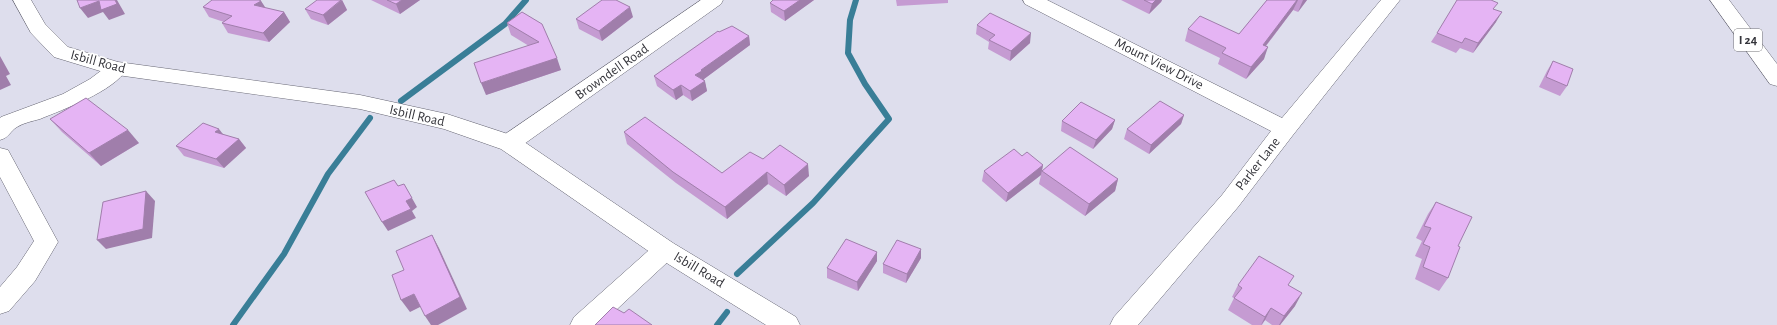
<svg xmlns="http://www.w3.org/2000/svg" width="1777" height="325" font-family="'Alegreya Sans',sans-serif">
<rect width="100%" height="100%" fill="#dedeed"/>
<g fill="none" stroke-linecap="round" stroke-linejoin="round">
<g stroke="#397e97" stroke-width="6">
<path d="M401 101 505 24 526 0"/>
<path d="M737 274 813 203 889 119 865 84 848 53 850 20 856 0"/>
<path d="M233 325 284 254 328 174 370 118"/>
<path d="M717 325 727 312"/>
</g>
<defs>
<g id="street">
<path d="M701 0H723L721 4 517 149 509 151 501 149 498 143 501 137Z"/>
<path d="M1023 0H1047L1282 118 1381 0H1400L1293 135 1238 207 1138 325H1110L1114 317 1222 195 1271 131 1025 4Z"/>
<path d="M117 62 124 64 127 69C113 92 64 109 40 119 33 121 23 123 17 127 9 132 10 137 0 140V118L1 117 63 94 90 79 110 64Z"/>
<path d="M0 148 8 150 58 242 35 281 9 311 0 314V287L17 267 34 241 0 177Z"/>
<path d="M665 240 673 243 677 250 673 257 600 325H570L574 317 657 243Z"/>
</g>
<path id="secondary" d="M13 0H31L45 24 68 47 118 62 360 95 447 114 517 137 673 243 796 317 800 325H766L657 257 501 149 444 129 360 109 110 74 54 57 31 33Z"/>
<path id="highway" d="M1710 0H1729L1777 64V86L1770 84Z"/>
</defs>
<use href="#street" stroke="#656572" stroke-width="1"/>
<use href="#secondary" stroke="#656572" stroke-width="1"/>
<use href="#highway" stroke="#656572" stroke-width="1"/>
<use href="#street" fill="#fff" fill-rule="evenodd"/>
<use href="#secondary" fill="#fff" fill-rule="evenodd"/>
<use href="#highway" fill="#fff" fill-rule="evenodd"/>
</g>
<g fill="#c59bd2">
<path d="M342 0 347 10 328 25 311 19 305 9Z"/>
<path d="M371 0H420L400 14Z"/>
<path d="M773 0H814L785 21 771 12 770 3Z"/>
<path d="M896 0H948V3L897 6Z"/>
<path d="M1121 0H1162L1161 2 1149 14Z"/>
<path d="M1267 0H1307L1298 12 1293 10 1266 46 1264 59 1246 79 1218 64 1220 58 1185 41 1188 29 1239 34Z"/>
<path d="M261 1 265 8 284 12 290 22 269 42 228 33 222 23 224 22 209 17 203 7Z"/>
<path d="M1494 9 1496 22 1473 53 1460 48 1456 53 1431 42 1437 33Z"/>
<path d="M522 12 561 70 486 95 529 46 511 35 507 23Z"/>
<path d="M633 17 602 41 579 29 576 19Z"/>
<path d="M977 25 1030 43 1010 61 988 49 989 42 976 34Z"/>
<path d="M719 32 749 36 750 45 704 79 707 91 692 101 683 95 676 100 657 86 654 76Z"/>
<path d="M1553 61 1567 86 1560 96 1539 87 1547 71Z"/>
<path d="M1184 115 1181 124 1149 154 1124 139 1127 129Z"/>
<path d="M50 119 139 143 101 166 62 132Z"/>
<path d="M1115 120 1112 129 1093 149 1061 131 1062 121Z"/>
<path d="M624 132 722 173 763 159 809 176 786 196 768 184 727 219 676 183 627 144Z"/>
<path d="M224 135 239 139 246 148 224 168 184 156 176 146Z"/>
<path d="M1022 156 1043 165 1042 171 1118 179 1115 191 1085 216 1039 184 1041 175 1006 202 982 181 984 171Z"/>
<path d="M1436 202 1458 246 1448 278 1439 291 1415 279 1422 259 1415 256 1422 241 1416 238 1428 214Z"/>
<path d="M921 249V258L906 283 883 273V264Z"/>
<path d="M877 252V261L858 291 827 278V268Z"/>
<path d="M1238 285 1288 286 1295 306 1280 325H1272L1265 320 1262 325H1252L1228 310 1234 298 1232 297Z"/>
</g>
<g fill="#a07eab">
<path d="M117 0 125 14 109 20 103 12 88 18 80 8 99 1Z"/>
<path d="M342 0 347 10 328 25 323 15Z"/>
<path d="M402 0H420L400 14 396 4Z"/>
<path d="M800 0H814L785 21 784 11Z"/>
<path d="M1156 0H1162L1161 2 1149 14 1152 4Z"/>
<path d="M1297 0H1298L1293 10 1258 56 1263 45Z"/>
<path d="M1303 0H1307L1298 12Z"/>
<path d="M261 1 267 10 254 5Z"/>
<path d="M630 7 633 17 602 41 599 31Z"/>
<path d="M284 12 290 22 269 42 263 33Z"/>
<path d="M1502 12 1496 22 1473 53 1478 43Z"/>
<path d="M1031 33 1030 43 1010 61 1011 51Z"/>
<path d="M749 36 750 45 704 79V80L695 75 701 70Z"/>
<path d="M1268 47 1264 59 1246 79 1251 67Z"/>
<path d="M0 56 10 74 6 76 11 85 0 90Z"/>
<path d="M557 58 561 70 486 95 481 83Z"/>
<path d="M705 81 707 91 692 101 690 91Z"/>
<path d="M681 85 683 95 676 100 673 90Z"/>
<path d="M1184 115 1181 124 1149 154 1151 145Z"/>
<path d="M1115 120 1112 129 1093 149 1096 140Z"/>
<path d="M219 129 226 138 215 132Z"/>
<path d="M128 130 139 143 101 166 89 153Z"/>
<path d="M239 139 246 148 224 168 216 159Z"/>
<path d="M808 164 809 176 786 196 784 185Z"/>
<path d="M1043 165 1041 175 1006 202 1008 193Z"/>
<path d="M767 172 768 184 727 219 725 207Z"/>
<path d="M1118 179 1115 191 1085 216 1089 204Z"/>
<path d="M404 184 417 207 412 211 416 218 388 231 382 222 406 201Z"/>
<path d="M146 191 155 201 152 238 106 249 97 240Z"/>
<path d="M432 235 439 248 467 309 438 325H431L425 316Z"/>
<path d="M921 249V258L906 283 907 274Z"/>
<path d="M877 252V261L858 291 857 282Z"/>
<path d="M1302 293 1295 306 1280 325H1279L1284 316Z"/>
<path d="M414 294 422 306 410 312 401 300Z"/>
<path d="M1271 308 1265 320 1261 325 1265 317Z"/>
</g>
<g fill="#e5b4f4" stroke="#a07eab">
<path d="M77 0H115L117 4 101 10 99 1 80 8Z"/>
<path d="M212 0H259L261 1 254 5 284 12 263 33 222 23 232 16 203 7Z"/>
<path d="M317 0H341L323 15 305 9Z"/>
<path d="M387 0H402L396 4Z"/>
<path d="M602 0H616L630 7 599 31 576 19Z"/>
<path d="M773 0H800L784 11 770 3Z"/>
<path d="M1144 0H1156L1152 4Z"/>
<path d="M1267 0H1297L1263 45 1268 47 1251 67 1222 53 1226 48 1188 29 1200 16 1239 34Z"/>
<path d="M1457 0H1491L1498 3 1493 9 1502 12 1478 43 1465 38 1462 43 1437 33Z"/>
<path d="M522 12 542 24 557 58 481 83 474 63 539 42 507 23Z"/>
<path d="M990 13 1031 33 1011 51 989 40 995 35 977 25Z"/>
<path d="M732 26 749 36 701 70 702 71 695 75 705 81 690 91 681 85 673 90 654 76 718 31 719 32Z"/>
<path d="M1553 61 1573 69 1567 86 1546 77Z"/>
<path d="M86 98 128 130 89 153 50 119Z"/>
<path d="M1160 101 1184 115 1151 145 1127 129Z"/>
<path d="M1081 102 1115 120 1096 140 1062 121Z"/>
<path d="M645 117 722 173 750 152 763 159 780 145 808 164 784 185 767 172 725 207 673 172 624 132Z"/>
<path d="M203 123 219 129 215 132 239 139 216 159 176 146Z"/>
<path d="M1070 147 1118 179 1089 204 1042 171Z"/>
<path d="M1014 149 1022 156 1027 152 1043 165 1008 193 984 171Z"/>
<path d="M394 180 398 186 404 184 412 198 406 201 411 209 382 222 365 192Z"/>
<path d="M146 191 143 229 97 240 103 202Z"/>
<path d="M1436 202 1472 217 1458 246 1460 247 1448 278 1423 267 1430 247 1423 244 1431 228 1424 226Z"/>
<path d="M432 235 460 297 425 316 414 294 401 300 392 275 404 270 396 251Z"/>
<path d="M846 239 877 252 857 282 827 268Z"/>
<path d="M897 240 921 249 907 274 883 264Z"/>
<path d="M1259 256 1294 276 1288 285 1302 293 1284 316 1271 308 1265 317 1234 298 1242 288 1238 285Z"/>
<path d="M613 307 624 313 629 309 652 325H595Z"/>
</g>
<g text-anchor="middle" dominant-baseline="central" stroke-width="3.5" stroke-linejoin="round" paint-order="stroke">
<rect fill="#fff" stroke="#727276" stroke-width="1" x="1734" y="29" width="28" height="22" rx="3"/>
<g font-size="13" font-weight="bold" fill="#35353b">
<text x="1748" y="40">I 24</text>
</g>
<g font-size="14" fill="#35353b" stroke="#fff">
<text transform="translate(98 62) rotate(15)">Isbill Road</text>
<text transform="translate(1159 64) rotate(27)">Mount View Drive</text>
<text transform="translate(612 72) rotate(-35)">Browndell Road</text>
<text transform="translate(417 116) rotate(13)">Isbill Road</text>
<text transform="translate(1258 164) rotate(-52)">Parker Lane</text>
<text transform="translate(699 270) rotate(31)">Isbill Road</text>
</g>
</g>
</svg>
